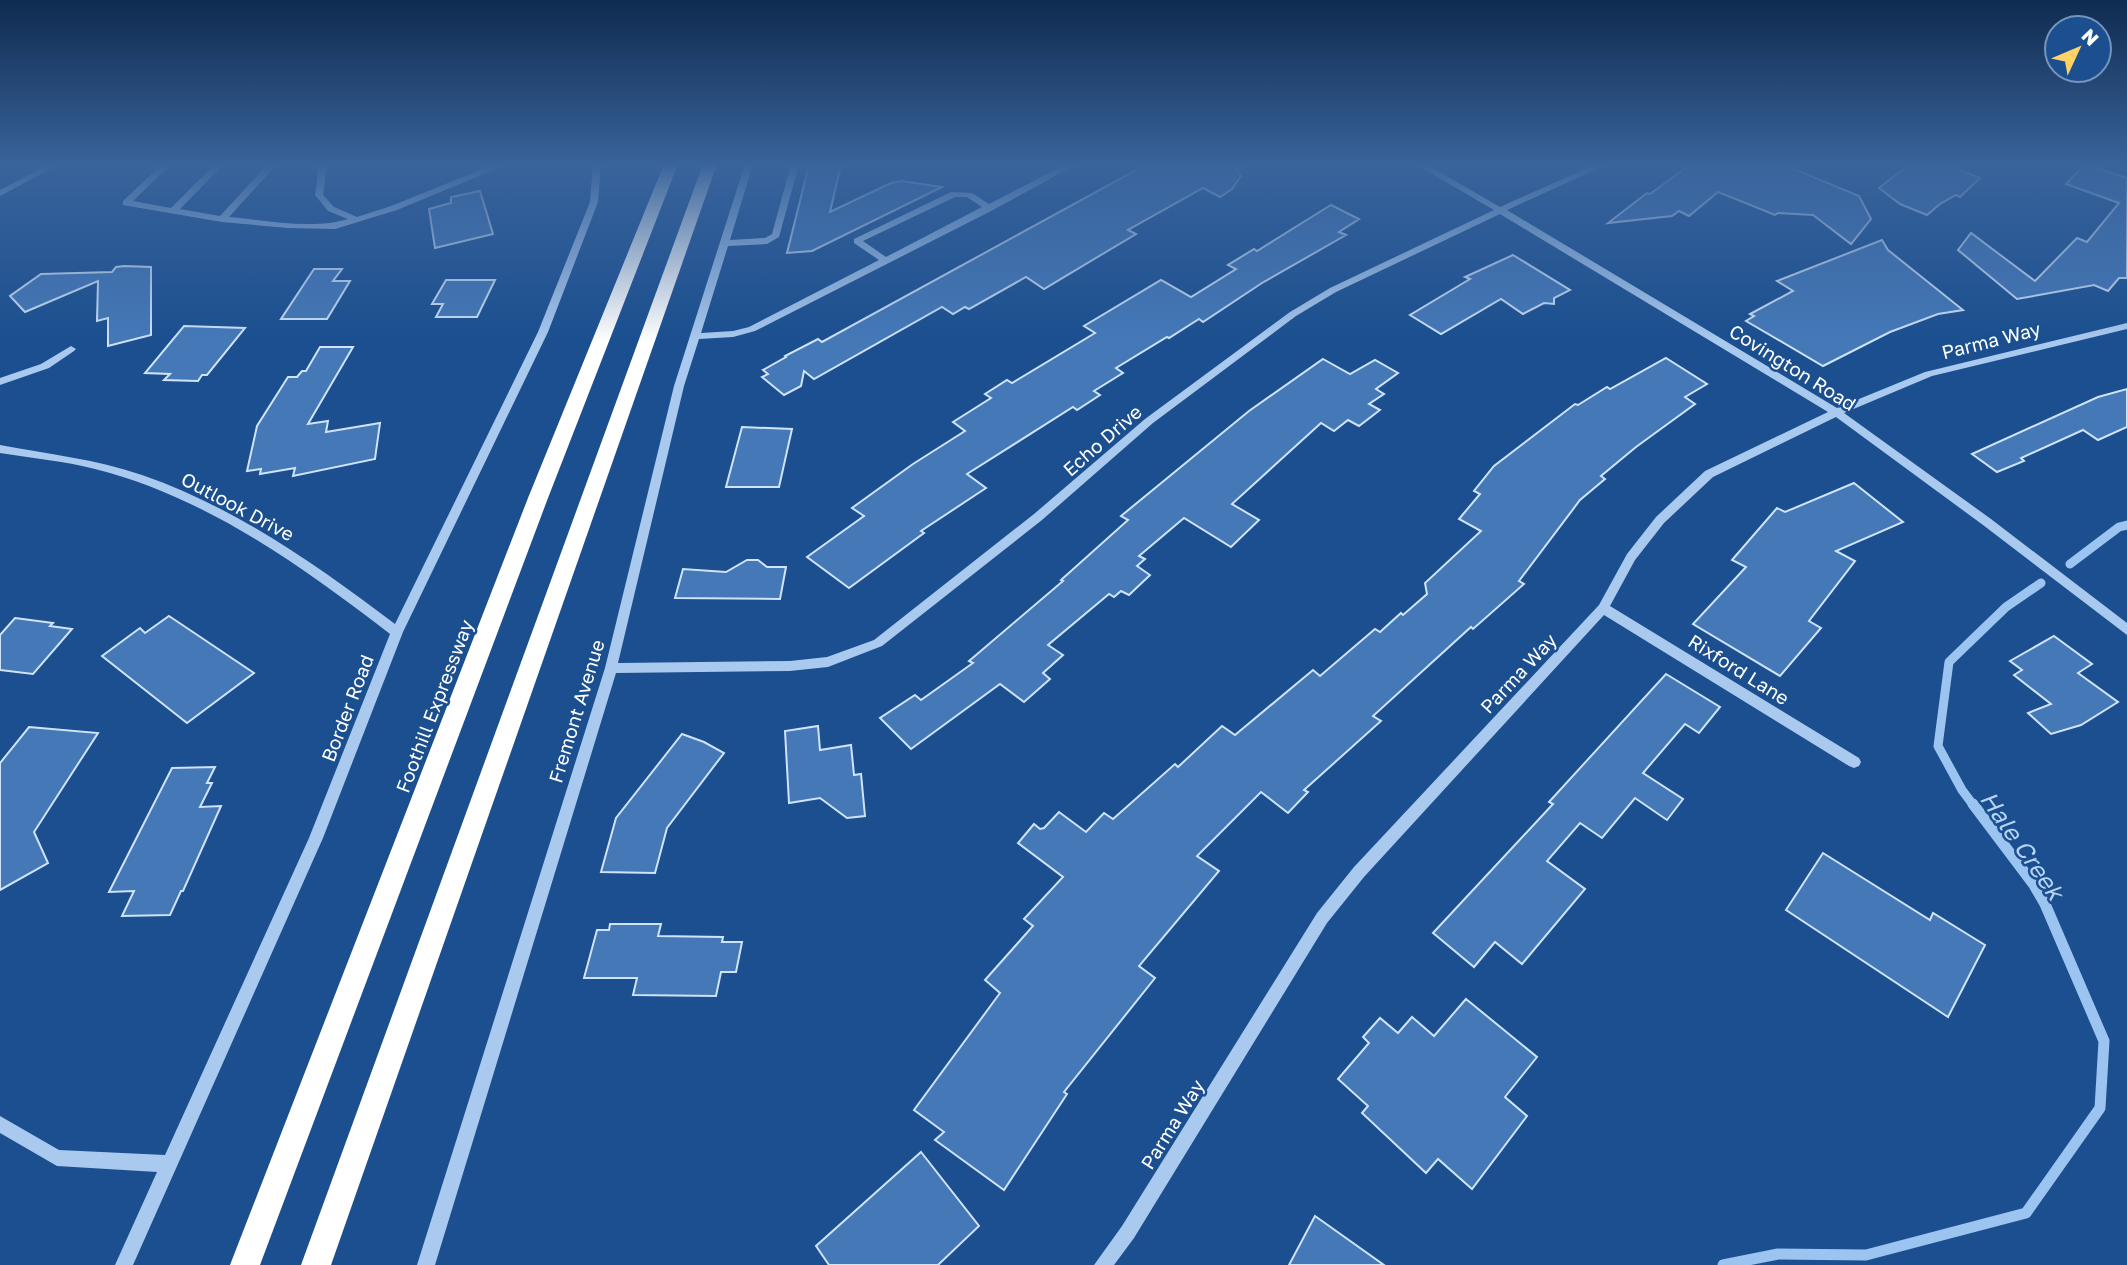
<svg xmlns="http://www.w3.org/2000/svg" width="2127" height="1265" font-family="'Golos Text',sans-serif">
<rect width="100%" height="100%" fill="#1b4f8f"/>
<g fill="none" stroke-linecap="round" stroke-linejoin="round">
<g stroke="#9cc4f0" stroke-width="9">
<path d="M2070 564 2119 527 2127 525"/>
<path d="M1974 806 1962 790 1938 746 1949 662 2006 607 2041 583"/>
</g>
<path stroke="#9cc4f0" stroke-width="11" d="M1723 1265 1778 1254 1866 1255 2026 1213 2100 1108 2104 1041 2045 904 2034 885 1973 804"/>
</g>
<g fill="#4478b7" stroke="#cfe3fa" stroke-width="2">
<path d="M1147 164H1246L1236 170 1241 176 1232 189 1220 197 1203 188 1128 230 1136 234 1044 289 1026 277 969 309 965 307 953 314 942 307 814 379 804 371 801 386 784 395 762 377 768 374 763 370 786 357 785 356 818 339 822 342Z"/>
<path d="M1691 164H1782L1859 196 1871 219 1851 244 1813 215 1778 213 1775 215 1718 192 1689 216 1679 211 1672 216 1608 223 1647 193 1650 194Z"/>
<path d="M1910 164H1946L1980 178 1960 197 1956 195 1940 204 1927 215 1900 204 1879 188Z"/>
<path d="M2085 164 2127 178V278H2119L2108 291 2094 285 2017 299 1958 250 1971 233 2035 281 2077 238 2087 242 2119 203 2066 184Z"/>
<path d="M809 165H841L830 212 891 183 902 181 942 187 812 251 787 253Z"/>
<path d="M480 191 493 234 435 248 429 209 451 203V197Z"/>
<path d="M1331 205 1359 219 1339 232 1346 235 1262 283 1203 322 1199 319 1169 338 1167 337 1116 368 1123 373 1094 391 1100 395 1077 410 1073 407 967 474 986 488 921 531 924 533 849 588 807 557 864 516 852 508 913 464 965 431 953 422 991 398 985 394 1007 380 1012 383 1095 333 1084 326 1161 280 1191 297 1236 269 1228 265 1254 249 1257 251Z"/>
<path d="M1882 240 1888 250 1963 310 1938 314 1890 332 1823 366 1746 321 1754 316 1750 314 1793 291 1777 281Z"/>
<path d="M1513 255 1570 290 1554 298V304L1544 303 1523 314 1501 299 1441 334 1410 315 1470 279 1465 277Z"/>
<path d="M124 266 151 267V335L108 346V318L97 321 98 281 25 312 10 296 41 274 112 272 116 267Z"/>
<path d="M314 269H342L333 281H350L327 319H281Z"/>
<path d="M446 280H495L477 317H436L443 304H432Z"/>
<path d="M184 326 245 328 207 375H202L198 381 164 380 170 374 145 373Z"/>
<path d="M320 347H353L308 424 328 421 326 432 380 423 375 459 293 476 295 468 260 474 261 469 247 471 257 426 288 377H297L302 371H306Z"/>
<path d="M1666 358 1707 384 1685 397 1695 404 1636 447 1601 476 1605 479 1580 500 1519 581 1524 584 1473 629 1471 627 1373 716 1381 721 1304 790 1308 792 1288 813 1261 792 1197 856 1219 871 1139 966 1155 978 1064 1092 1067 1094 1004 1190 935 1140 944 1132 914 1110 1000 993 985 980 1033 926 1024 919 1063 877 1018 843 1034 824 1040 829 1044 828 1059 812 1086 832 1104 813 1113 819 1175 764 1178 767 1222 726 1235 735 1313 670 1320 676 1375 629 1380 632 1401 613 1403 615 1427 594 1425 583 1481 531 1459 519 1480 494 1474 491 1494 466 1575 404 1578 405 1607 387 1610 389Z"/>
<path d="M1323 359 1350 374 1375 360 1398 373 1376 389 1384 394 1369 404 1380 410 1359 426 1348 420 1334 431 1321 423 1232 504 1259 520 1231 547 1184 518 1139 556 1145 559 1137 566 1150 575 1129 595 1121 591 1114 597 1109 594 1048 645 1063 655 1043 673 1050 679 1024 702 1000 684 911 749 880 718 915 695 921 700 973 663 969 661 1063 581 1061 580 1128 520 1121 516 1249 411Z"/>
<path d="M2127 389V427L2098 440 2083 430 2021 458 2024 461 1997 472 1972 454 2098 397Z"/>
<path d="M742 427 792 429 779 487H726Z"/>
<path d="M1854 483 1903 522 1836 551 1855 561 1809 621 1821 628 1780 676 1693 624 1746 567 1732 560 1777 508 1785 512Z"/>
<path d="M747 560H758L767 567H786L780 599 675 598 683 569 726 572Z"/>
<path d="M169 616 254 673 187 723 102 656 140 628 145 633Z"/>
<path d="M15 618 53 623 50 626 72 629 33 674 0 670V635Z"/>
<path d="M2054 636 2092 664 2078 673 2118 702 2081 725 2051 734 2028 713 2051 704 2014 675 2022 670 2010 661Z"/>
<path d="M1666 674 1720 707 1699 733 1685 724 1643 773 1683 799 1667 820 1635 798 1602 838 1580 823 1547 861 1585 889 1522 964 1495 942 1474 967 1433 933 1553 804 1549 802Z"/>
<path d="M818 726 820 750 851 745 854 775 861 774 865 816 847 818 820 798 789 803 785 731Z"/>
<path d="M29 727 98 733 34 832 48 863 0 890V763Z"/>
<path d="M682 734 704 742 724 753 667 828 655 873 601 872 616 818Z"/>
<path d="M215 767 207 783H212L200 807 221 806 183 891H181L170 915 122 916 134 891 109 892 172 768Z"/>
<path d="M1823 853 1930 920 1933 913 1985 945 1948 1017 1786 910Z"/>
<path d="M610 924H661L658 936 723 937 722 942H742L736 972H721L716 996 633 995 637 978H584L597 930H609Z"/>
<path d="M1466 999 1537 1057 1505 1097 1527 1116 1472 1189 1438 1159 1426 1173 1362 1113 1368 1106 1338 1079 1369 1043 1363 1037 1380 1018 1398 1033 1412 1017 1434 1036Z"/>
<path d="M921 1152 979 1226 938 1265H829L816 1246Z"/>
<path d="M1315 1216 1384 1265H1289Z"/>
</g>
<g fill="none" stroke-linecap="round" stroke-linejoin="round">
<g fill="#a9c9ee" fill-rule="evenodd">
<path d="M49 164H60L0 196V190Z"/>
<path d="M162 164H171L133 201 171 208 215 164H224L180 209 220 216 268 164H277L229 217C265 220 313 230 348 219L328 211 315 195 318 173 316 164H324L326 173 323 195 334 207 357 217 391 206 495 164H508L397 210 335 229 288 228 222 222 123 205V201Z"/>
<path d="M593 164H601L598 202 548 332 403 632 323 838 133 1265H115L157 1172 57 1166 0 1133V1116L59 1150 165 1155 309 838 390 634C300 565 206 497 95 469 64 461 31 458 0 453V445C48 454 95 459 142 475 235 507 317 565 395 624L538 332 590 202Z"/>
<path d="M745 164H753L730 240 765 238 772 234 791 164H799L779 237 767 244 728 246 701 333 733 331 749 327 879 260 854 243V239L951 192 972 193 989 204 1066 164H1077L993 210 755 331 733 337 699 339 684 386 618 663 790 661 827 657 874 640 1034 514 1145 419 1290 312 1330 288 1494 210 1415 164H1426L1500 207 1596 164H1608L1507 210 1837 408 1925 372 2127 323V329L1932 376 1844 413 1991 519 2127 623V635L1983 525 1836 417 1713 477 1664 523 1635 560 1610 606 1859 758 1861 762 1859 766 1854 768 1849 766 1604 615 1364 877 1327 923 1134 1238 1114 1265H1094L1122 1226 1317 913 1354 867 1599 605 1627 554 1656 517 1705 471 1828 412 1500 214 1336 292 1296 316 1153 423 1042 520 882 646 828 667 790 671 616 673 435 1265H417L605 668 674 386ZM955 197H967L982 207 886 257 863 241Z"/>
<path d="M71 346 76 349 74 351 49 368 0 385V378L41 364Z"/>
</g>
<g fill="#fff" fill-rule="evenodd">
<path d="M664 164H678L548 498 260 1265H230L528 498Z"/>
<path d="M703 164H717L331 1265H301Z"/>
</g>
</g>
<linearGradient id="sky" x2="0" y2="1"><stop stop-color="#0f2b4f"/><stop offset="0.48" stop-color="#39639b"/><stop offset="1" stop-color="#39639b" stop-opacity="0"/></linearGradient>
<rect width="2127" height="342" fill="url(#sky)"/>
<g text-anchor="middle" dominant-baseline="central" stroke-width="5" stroke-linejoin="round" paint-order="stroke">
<g font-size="19" fill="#fff" stroke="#1b4f8f">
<text transform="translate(1991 340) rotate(-14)">Parma Way</text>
<text transform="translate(1793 367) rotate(32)">Covington Road</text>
<text transform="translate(1102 440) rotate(-41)">Echo Drive</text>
<text transform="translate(238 506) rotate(28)">Outlook Drive</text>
<text transform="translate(1739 669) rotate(32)">Rixford Lane</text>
<text transform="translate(1518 673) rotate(-47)">Parma Way</text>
<text transform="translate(434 706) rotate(-69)">Foothill Expressway</text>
<text transform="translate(347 708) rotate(-69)">Border Road</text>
<text transform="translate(576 711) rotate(-73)">Fremont Avenue</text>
<text transform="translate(1172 1124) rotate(-58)">Parma Way</text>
</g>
<g font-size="24" font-style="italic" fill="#b5d3f5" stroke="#1b4f8f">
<text transform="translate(2023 845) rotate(55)">Hale Creek</text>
</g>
</g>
<g transform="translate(2078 49) rotate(46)"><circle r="33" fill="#1b4f8f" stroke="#7695bc" stroke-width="2"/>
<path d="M0-5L12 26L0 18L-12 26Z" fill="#ffd166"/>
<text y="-10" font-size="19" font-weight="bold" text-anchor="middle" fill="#ffffff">N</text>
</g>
</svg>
